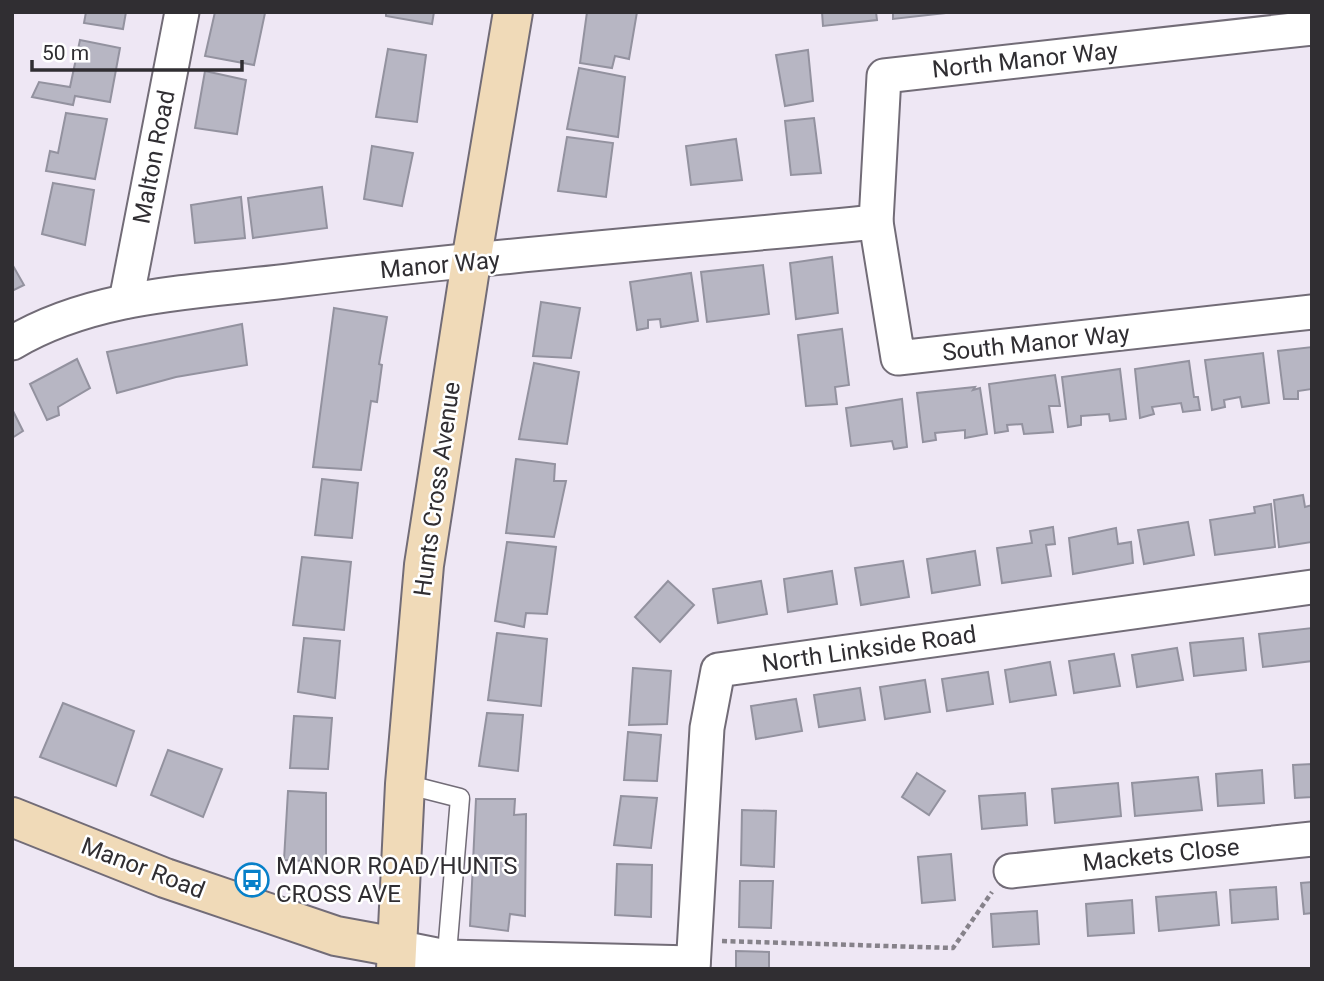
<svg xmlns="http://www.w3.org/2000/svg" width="1324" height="981" font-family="Roboto,sans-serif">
<rect width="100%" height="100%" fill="#eee7f4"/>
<g fill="#b7b6c3" stroke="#93929f" stroke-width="2">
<path d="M86 12H126L123 29 84 23Z"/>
<path d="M215 12 265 13 254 65 205 56Z"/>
<path d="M386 12H434L432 24 386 16Z"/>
<path d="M587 12H637L629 59 615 56 612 68 580 63Z"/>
<path d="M822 12H876L877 20 823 26Z"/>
<path d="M893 12H945V13L893 19Z"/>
<path d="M80 40 120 48 110 102 75 96 73 105 32 97 39 82 70 87Z"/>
<path d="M388 49 426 55 417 122 376 117Z"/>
<path d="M808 50 813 101 785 106 776 55Z"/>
<path d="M579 68 625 77 618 137 567 129Z"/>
<path d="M205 71 246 80 237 134 195 128Z"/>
<path d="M66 113 107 119 95 179 46 171 50 151 58 153Z"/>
<path d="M814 118 821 173 791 175 785 121Z"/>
<path d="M567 137 613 143 606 197 558 191Z"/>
<path d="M736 139 742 180 691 185 686 146Z"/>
<path d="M372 146 413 153 402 206 364 199Z"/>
<path d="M53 183 94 190 85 245 42 234Z"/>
<path d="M322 187 327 228 253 238 248 198Z"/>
<path d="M241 197 245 238 195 243 191 205Z"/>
<path d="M832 257 838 313 796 319 790 263Z"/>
<path d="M12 264 24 285 12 291Z"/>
<path d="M763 265 769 314 707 322 701 272Z"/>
<path d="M691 273 698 321 661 327 660 319 648 320V328L637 330 630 282Z"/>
<path d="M541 302 580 308 571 358 533 356Z"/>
<path d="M334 308 387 317 379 364 382 365 377 402 371 401 361 470 313 467Z"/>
<path d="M242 324 247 365 176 377 117 393 107 352Z"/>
<path d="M842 329 849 385 835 387 837 404 806 406 798 335Z"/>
<path d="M1312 347V389L1298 391V399H1284L1278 351Z"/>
<path d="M1263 353 1269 403 1242 407 1240 397 1224 400 1225 407 1212 410 1205 360Z"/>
<path d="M77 359 90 388 58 407 59 415 47 420 30 384Z"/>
<path d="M1189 361 1194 397H1198L1200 410 1183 412 1181 403 1152 407 1154 414 1140 418 1135 369Z"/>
<path d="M534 363 579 372 567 444 519 439Z"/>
<path d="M1120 369 1126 419 1110 421 1109 414 1081 416V425L1068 427 1062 377Z"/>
<path d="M1055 375 1060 406H1049L1053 432 1024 434 1022 424 1007 425 1008 431 995 433 989 384Z"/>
<path d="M975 387 973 390 980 388 987 434 965 438V430L935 433 936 440 923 442 917 393Z"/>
<path d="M902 399 907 447 894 449 892 441 851 446 846 408Z"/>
<path d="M12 409 23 431 12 438Z"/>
<path d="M516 459 555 464 554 481H566L554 537 506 533Z"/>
<path d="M322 479 358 483 352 538 315 535Z"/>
<path d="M1303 495 1305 507 1312 505V542L1279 547 1274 500Z"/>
<path d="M1271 504 1275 547 1215 555 1210 520 1255 513 1254 507Z"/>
<path d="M1188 522 1194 555 1144 564 1138 530Z"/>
<path d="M1053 527 1055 544 1046 545 1051 576 1002 583 997 548 1032 543 1030 531Z"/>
<path d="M1116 528 1118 544 1131 542 1133 563 1073 574 1069 538Z"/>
<path d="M507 542 556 547 547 614 526 613 524 627 495 621Z"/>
<path d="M975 551 980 585 932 593 927 559Z"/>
<path d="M302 557 351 562 344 630 293 625Z"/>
<path d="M903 561 909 597 861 605 855 568Z"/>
<path d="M832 571 837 604 788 612 784 579Z"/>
<path d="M668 581 694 605 660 642 635 617Z"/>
<path d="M761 581 767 614 718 623 713 589Z"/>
<path d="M1312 628V661L1263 667 1259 634Z"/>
<path d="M497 633 547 639 541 706 488 700Z"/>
<path d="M304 638 340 641 335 698 298 692Z"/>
<path d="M1243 638 1246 670 1194 676 1190 643Z"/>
<path d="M1177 648 1183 680 1137 687 1132 655Z"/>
<path d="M1114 654 1120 686 1074 693 1069 661Z"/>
<path d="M1050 662 1056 695 1010 702 1005 670Z"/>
<path d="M633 668 671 671 667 724 629 725Z"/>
<path d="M988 672 993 704 947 711 942 679Z"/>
<path d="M925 680 930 712 885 719 880 687Z"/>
<path d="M860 688 865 720 819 727 814 695Z"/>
<path d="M796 699 802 731 756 739 751 706Z"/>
<path d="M63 703 134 731 116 786 40 757Z"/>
<path d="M487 713 523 715 518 771 479 766Z"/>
<path d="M294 716 332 718 328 769 290 768Z"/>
<path d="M628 732 661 735 657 781 624 780Z"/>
<path d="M168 750 222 769 203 817 151 795Z"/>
<path d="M1312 764V797L1295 798 1293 765Z"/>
<path d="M1262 770 1264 803 1218 806 1216 774Z"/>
<path d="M917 773 945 791 929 815 902 797Z"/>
<path d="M1198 777 1202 810 1135 816 1132 783Z"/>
<path d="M1118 783 1121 816 1055 823 1052 789Z"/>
<path d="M288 791 326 793V862L284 860Z"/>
<path d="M1025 793 1027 825 982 829 979 796Z"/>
<path d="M621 796 657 798 651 848 614 845Z"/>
<path d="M476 799H515L514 815 526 814 525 916 510 914 508 931 470 926Z"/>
<path d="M742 810 776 811 774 867 741 865Z"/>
<path d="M951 854 955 900 922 903 918 857Z"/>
<path d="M617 864 652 865 651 917 615 915Z"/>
<path d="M740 881H773L771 928 739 927Z"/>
<path d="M1312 882V913L1304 914 1301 883Z"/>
<path d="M1276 887 1278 919 1232 923 1230 890Z"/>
<path d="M1216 892 1219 925 1159 931 1156 897Z"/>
<path d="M1132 900 1134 933 1088 936 1086 904Z"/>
<path d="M1037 911 1039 944 993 947 991 914Z"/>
<path d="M736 951 769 952V969H736Z"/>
</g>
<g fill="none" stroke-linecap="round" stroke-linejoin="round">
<defs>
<path id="lane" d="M405 784 460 798 446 965"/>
<g id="street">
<path d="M1312 28 884 76 876 222 898 358 1312 312"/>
<path d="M126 301 182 12"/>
<path d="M12 343C96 293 200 292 295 280 488 256 682 241 876 222"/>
<path d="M1011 871 1312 839"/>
<path d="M396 947 446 957 693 963"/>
<path d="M693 969 707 728 718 670 1312 587"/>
</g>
<g id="secondary">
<path d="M12 817 165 878 336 936 396 947"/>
<path d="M396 969 405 784 424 565 471 262 513 12"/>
</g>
</defs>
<use href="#lane" stroke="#726c77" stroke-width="21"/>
<use href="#street" stroke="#726c77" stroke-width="37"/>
<use href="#secondary" stroke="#726c77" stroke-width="42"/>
<path stroke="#86828a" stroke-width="4.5" stroke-dasharray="5 3.5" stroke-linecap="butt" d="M722 941 953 948 992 892"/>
<use href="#lane" stroke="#fff" stroke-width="18"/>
<use href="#street" stroke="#fff" stroke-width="33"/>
<use href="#secondary" stroke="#f0dab8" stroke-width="38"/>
</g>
<defs>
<symbol id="bus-ring" viewBox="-11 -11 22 22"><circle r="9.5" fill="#fff" stroke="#0780c9" stroke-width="1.5"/><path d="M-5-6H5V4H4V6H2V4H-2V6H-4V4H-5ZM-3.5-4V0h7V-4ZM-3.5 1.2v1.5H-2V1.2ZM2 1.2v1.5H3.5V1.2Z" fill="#0780c9"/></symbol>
</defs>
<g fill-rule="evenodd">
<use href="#bus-ring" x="233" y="861" width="38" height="38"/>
</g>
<g text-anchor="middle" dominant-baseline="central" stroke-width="5" stroke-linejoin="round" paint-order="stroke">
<g font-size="24" fill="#302e32" stroke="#fff">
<text transform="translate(1025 60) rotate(-6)">North Manor Way</text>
<text transform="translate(154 157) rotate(-79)">Malton Road</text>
<text transform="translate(440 265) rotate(-5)">Manor Way</text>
<text transform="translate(1036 343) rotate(-6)">South Manor Way</text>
<text transform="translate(437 489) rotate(-82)">Hunts Cross Avenue</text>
<text transform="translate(869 649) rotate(-8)">North Linkside Road</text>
<text transform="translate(1161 855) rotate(-6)">Mackets Close</text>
<text transform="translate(143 868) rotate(21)">Manor Road</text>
</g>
<g font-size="24" fill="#302e32" stroke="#fff" text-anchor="start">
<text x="276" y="866">MANOR ROAD/HUNTS<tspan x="276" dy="28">CROSS AVE</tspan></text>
</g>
</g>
<rect width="1324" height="981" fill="none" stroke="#302e32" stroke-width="28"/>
<path d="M32 60v10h210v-10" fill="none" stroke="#302e32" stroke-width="3.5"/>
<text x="42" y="60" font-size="21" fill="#302e32" stroke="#ffffff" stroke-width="5" paint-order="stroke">50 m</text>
</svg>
